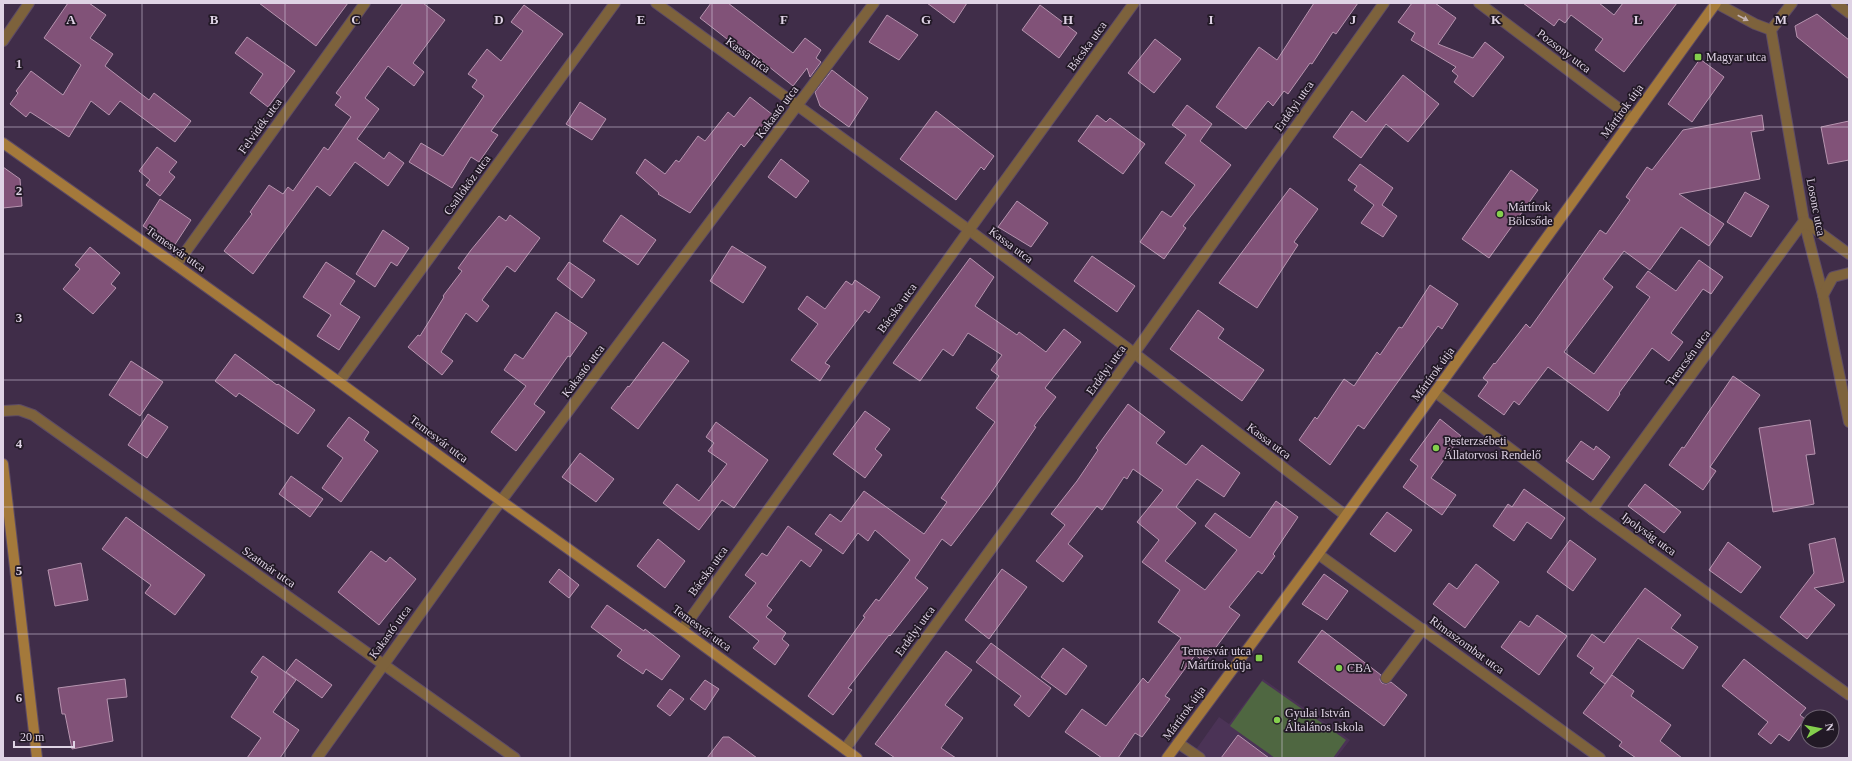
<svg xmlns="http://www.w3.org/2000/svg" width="1852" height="761" font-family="'Times New Roman',serif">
<rect width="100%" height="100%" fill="#402d49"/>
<path fill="#4b3356" d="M1263 679 1350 740 1336 758H1190L1219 717 1229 724Z"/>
<path fill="#4f6741" d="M1262 681 1346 740 1333 758H1275L1230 726Z"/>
<g fill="#815278" stroke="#b694af">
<path d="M68 3H89L106 15 90 38 113 54 105 66 149 100 154 93 191 121 175 142 120 101 109 115 91 101 69 137 30 112 26 117 10 104 18 93 16 91 31 71 63 95 81 65 44 38Z"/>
<path d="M259 3H348L316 46Z"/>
<path d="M403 3H423L445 20 413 63 424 72 414 86 388 66 365 98 379 109 357 139 384 159 389 152 404 163 388 186 355 162 330 196 317 186 253 274 224 251 252 214 250 212 269 185 283 194 288 187 293 191 324 147 328 150 351 117 335 105 341 97 336 93Z"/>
<path d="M711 3H728L793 53 805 38 821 50 816 58 821 62 810 77 807 68 793 86 748 50 745 53 700 18Z"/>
<path d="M927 3H967L954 23Z"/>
<path d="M1314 3H1358L1336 34 1333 32 1312 64 1310 63 1288 94 1284 91 1273 106 1268 101 1246 129 1216 107 1259 47 1277 60Z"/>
<path d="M1412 3H1435L1456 18 1438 44 1473 58 1485 42 1504 57 1473 97 1454 82 1458 76 1452 71 1456 67 1411 40 1415 33 1398 22Z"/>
<path d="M1523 3H1599L1614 15 1623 3H1677L1624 72 1595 50 1603 39 1571 15 1565 23 1559 19 1554 26Z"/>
<path d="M524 5 563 34 491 131 498 135 479 162 471 157 452 188 409 162 421 143 443 156 484 96 472 87 477 80 468 74 487 49 501 61 523 31 511 22Z"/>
<path d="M1040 5 1077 33 1059 58 1022 30Z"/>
<path d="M1817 14 1849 40V79L1797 37 1795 26Z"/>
<path d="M887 15 918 35 899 60 869 42Z"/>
<path d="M247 37 295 71 268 107 250 93 263 74 235 53Z"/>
<path d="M1155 39 1181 59 1154 93 1128 73Z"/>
<path d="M1700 59 1724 77 1692 122 1668 104Z"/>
<path d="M832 70 868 98 849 127 820 106 815 92Z"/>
<path d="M1403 75 1439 104 1408 142 1386 124 1361 158 1333 137 1352 111 1366 122Z"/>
<path d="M750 97 773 115 762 130 759 128 744 147 741 144 690 213 658 194 659 193 636 173 645 159 665 174 676 160 679 162 698 136 705 141 728 112 734 117Z"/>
<path d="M580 102 606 119 592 140 566 124Z"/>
<path d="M1187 105 1212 124 1200 141 1231 165 1183 226 1186 228 1164 259 1140 242 1162 211 1171 217 1195 185 1165 163 1186 135 1172 125Z"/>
<path d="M936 111 994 156 984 170 981 167 956 200 900 159Z"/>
<path d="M1097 115 1106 122 1110 118 1145 144 1123 174 1078 141Z"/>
<path d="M1762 115 1764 130 1751 132 1760 179 1679 194 1724 224 1709 246 1681 227 1650 270 1624 251 1603 279 1613 287 1564 352 1594 374 1650 297 1636 287 1648 271 1676 291 1699 260 1723 277 1711 294 1703 289 1671 333 1683 342 1669 361 1652 348 1619 393 1620 394 1608 411 1548 367 1519 405 1514 401 1504 415 1478 396 1488 382 1483 378 1494 363 1495 364 1526 324 1530 328 1600 230 1606 234 1630 200 1626 197 1647 167 1652 170 1683 130Z"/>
<path d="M1849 121V160L1828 164 1821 127Z"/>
<path d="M157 147 177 162 169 172 175 177 160 196 146 185 150 180 139 171Z"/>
<path d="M781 159 809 181 796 198 768 177Z"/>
<path d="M1360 164 1393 188 1382 205 1397 216 1383 237 1361 223 1374 205 1354 190 1357 186 1348 180Z"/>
<path d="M3 167 20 179 22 206 3 208Z"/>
<path d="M1511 170 1538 190 1489 258 1462 239Z"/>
<path d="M1290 188 1318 209 1294 242 1298 245 1257 308 1219 283Z"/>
<path d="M1745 192 1769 206 1751 237 1727 222Z"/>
<path d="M160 199 191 220 174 246 143 226Z"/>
<path d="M1017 201 1048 223 1031 247 998 227Z"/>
<path d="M510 215 540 238 515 272 507 266 482 300 489 306 477 322 466 313 441 352 453 361 442 375 408 347 418 335 420 336 444 297 443 296 462 271 458 268 471 250 499 216 506 221Z"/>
<path d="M621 215 656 240 638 265 603 241Z"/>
<path d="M383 230 409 248 397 266 391 262 375 287 356 274Z"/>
<path d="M732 246 766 267 743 303 710 281Z"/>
<path d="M90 247 120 273 111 284 116 288 93 314 63 289 80 269 75 265Z"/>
<path d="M1092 256 1135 286 1117 312 1074 281Z"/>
<path d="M970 258 994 277 975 306 1017 335 1019 332 1046 352 1064 329 1081 342 1045 388 1056 397 1034 426 1036 427 989 496 951 546 942 539 915 578 928 588 890 636 889 635 848 688 852 690 833 715 808 696 865 617 863 616 876 599 879 601 910 560 875 530 868 541 858 533 843 554 815 534 830 514 841 522 864 491 924 534 947 502 941 498 995 422 976 408 999 376 991 370 1002 355 968 333 953 356 943 349 920 381 893 363Z"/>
<path d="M326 262 355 281 340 304 360 317 339 350 317 336 331 315 303 297Z"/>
<path d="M569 262 595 280 582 298 557 279Z"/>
<path d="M855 280 880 297 869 313 865 310 825 363 830 366 820 381 791 360 818 324 798 309 807 296 825 309 846 281 852 285Z"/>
<path d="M1430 285 1458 304 1442 329 1438 326 1364 429 1358 425 1330 465 1299 440 1315 417 1317 419 1344 379 1354 386 1377 352 1380 355 1399 327 1402 328Z"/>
<path d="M1198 310 1224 329 1218 338 1264 370 1242 401 1170 349Z"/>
<path d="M556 312 587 333 570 357 568 356 534 404 545 412 516 451 491 432 526 386 504 370 515 354 523 359Z"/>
<path d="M663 342 689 361 638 429 611 408 628 386 629 387Z"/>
<path d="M235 354 277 385 278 384 315 410 298 434 239 393 236 397 215 381Z"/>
<path d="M131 361 163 382 140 416 109 395Z"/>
<path d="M1733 376 1760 395 1710 467 1716 471 1703 490 1669 465 1682 447 1684 448Z"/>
<path d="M1128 404 1165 432 1156 443 1186 465 1202 445 1240 473 1224 497 1197 479 1176 507 1196 523 1165 561 1205 590 1237 550 1205 526 1215 513 1250 538 1276 501 1298 517 1273 554 1275 556 1262 574 1258 571 1229 607 1240 615 1205 662 1195 655 1165 696 1170 699 1142 737 1135 733 1118 758H1102L1065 732 1082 709 1106 726 1143 678 1148 683 1181 638 1158 622 1180 590 1142 562 1159 540 1137 522 1163 490 1133 469 1127 479 1124 477 1102 510 1097 506 1068 544 1083 556 1063 582 1036 561 1065 525 1051 514 1077 481 1098 450 1096 448Z"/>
<path d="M865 411 890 429 875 449 882 455 865 478 833 454Z"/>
<path d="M148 414 168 427 147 458 128 445Z"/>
<path d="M349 417 369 432 364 440 378 451 341 502 322 488 343 458 327 446Z"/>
<path d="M1440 419 1461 436 1431 478 1456 495 1442 515 1403 487 1418 466 1410 460Z"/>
<path d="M1810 420 1815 454 1806 455 1814 504 1773 512 1759 428Z"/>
<path d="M716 422 768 460 734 508 722 500 699 530 663 503 677 484 699 501 727 464 708 451 714 443 706 437Z"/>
<path d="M1581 441 1594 450 1596 446 1610 457 1593 480 1566 461Z"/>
<path d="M580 453 614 479 596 502 562 477Z"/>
<path d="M291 476 323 499 310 517 279 494Z"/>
<path d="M1645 484 1681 512 1664 533 1628 506Z"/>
<path d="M1524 489 1565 518 1551 539 1527 522 1514 541 1493 526 1508 504 1512 507Z"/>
<path d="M1387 512 1412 530 1395 552 1370 534Z"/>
<path d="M126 517 205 575 175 615 145 593 151 585 102 549Z"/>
<path d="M788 526 822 550 810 567 801 560 767 606 772 610 766 617 786 633 782 639 789 645 775 665 753 648 759 641 729 617 756 583 745 575 762 553 767 556Z"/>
<path d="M1835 538 1844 582 1814 588 1835 605 1807 639 1780 617 1814 573 1809 544Z"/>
<path d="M658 539 685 561 665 588 637 566Z"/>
<path d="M1570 540 1596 559 1573 591 1547 572Z"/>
<path d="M1728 542 1761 567 1741 593 1709 570Z"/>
<path d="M371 551 386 562 390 557 416 579 379 625 338 592Z"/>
<path d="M81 563 88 600 55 606 48 570Z"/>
<path d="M1476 564 1499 582 1465 628 1433 604 1449 583 1457 589Z"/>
<path d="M559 569 579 585 569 598 549 582Z"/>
<path d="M1002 569 1027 587 989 639 965 620Z"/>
<path d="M1324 574 1348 591 1327 620 1302 604Z"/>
<path d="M1645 588 1681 615 1671 628 1698 647 1683 669 1638 638 1605 684 1590 673 1594 668 1577 656 1592 634 1604 643Z"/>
<path d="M607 605 644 631 645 629 680 656 662 680 646 669 643 674 617 656 622 650 591 627Z"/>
<path d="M1537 615 1567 636 1539 675 1501 647 1520 621 1529 627Z"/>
<path d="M1322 630 1381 675 1380 680 1382 683 1386 684 1391 682 1407 695 1384 726 1298 662Z"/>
<path d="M991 643 1051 688 1029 717 1014 705 1021 696 976 662Z"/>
<path d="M1063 648 1087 666 1066 695 1041 677Z"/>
<path d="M946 651 972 670 945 705 963 718 941 748 956 758H895L875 744Z"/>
<path d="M263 656 296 680 273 712 299 730 280 758H247L261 738 231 717 258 677 251 672Z"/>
<path d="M296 659 332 685 322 698 286 672Z"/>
<path d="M1744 659 1806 708 1800 715 1805 719 1789 741 1779 734 1771 744 1758 734 1768 722 1722 686Z"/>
<path d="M1612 675 1634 691 1631 696 1671 725 1660 741 1682 758H1636L1619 746 1622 742 1583 713Z"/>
<path d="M125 679 127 697 107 699 113 741 72 749 65 714H62L58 688Z"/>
<path d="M705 680 719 689 705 710 690 699Z"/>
<path d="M670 689 684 699 670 716 657 706Z"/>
<path d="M1238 735 1269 758H1221Z"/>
<path d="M723 737H729L757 758H707Z"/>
</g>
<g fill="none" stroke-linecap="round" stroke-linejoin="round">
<defs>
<g id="lane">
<path d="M1716 3 1755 24 1771 30"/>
<path d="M1386 678 1423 629"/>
<path d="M1178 743 1200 758"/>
</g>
<g id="street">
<path d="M656 3 969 230 1134 353 1345 515"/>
<path d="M1479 3 1633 119"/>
<path d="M1792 3 1771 30 1804 221 1823 295 1849 422"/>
<path d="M1836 3 1849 13"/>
<path d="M3 41 29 3"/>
<path d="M176 265 365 3"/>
<path d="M1823 295 1833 277 1849 273"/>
<path d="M339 382 615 3"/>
<path d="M1435 392 1592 510 1849 695"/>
<path d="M3 411 19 410 33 415 515 758"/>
<path d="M1592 510 1804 221 1849 254"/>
<path d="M1318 554 1600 758"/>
<path d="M682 630 969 230 1134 3"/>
<path d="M845 749 1140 345 1384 3"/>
<path d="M317 758 492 513 874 3"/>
</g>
<g id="secondary">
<path d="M3 143 176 265 339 382 490 493 682 630 857 758"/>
<path d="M3 464 37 758"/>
<path d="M1167 758 1318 554 1716 3"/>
</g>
</defs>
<use href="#lane" stroke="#5d4b65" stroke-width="12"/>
<use href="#street" stroke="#5d4b65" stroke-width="12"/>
<use href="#secondary" stroke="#5d4b65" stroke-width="12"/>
<use href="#lane" stroke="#7d623c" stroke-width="10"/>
<use href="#street" stroke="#7d623c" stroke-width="10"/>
<use href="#secondary" stroke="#a4793b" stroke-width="10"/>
</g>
<defs><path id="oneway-solid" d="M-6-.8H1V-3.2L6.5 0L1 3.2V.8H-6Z"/></defs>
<use fill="#c2b1b2" href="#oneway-solid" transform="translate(1743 18) rotate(27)"/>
<path fill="none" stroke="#dfd3e5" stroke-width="1" stroke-opacity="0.55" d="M142 3V758M285 3V758M427 3V758M570 3V758M712 3V758M855 3V758M997 3V758M1140 3V758M1282 3V758M1425 3V758M1567 3V758M1710 3V758M3 127H1849M3 254H1849M3 380H1849M3 507H1849M3 634H1849"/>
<g fill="#84cf4d" stroke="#221926" stroke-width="1.5">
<rect x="1694" y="53" width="8" height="8" rx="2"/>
<circle cx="1500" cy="214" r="4"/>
<circle cx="1436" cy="448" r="4"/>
<rect x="1255" y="654" width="8" height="8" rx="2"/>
<circle cx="1339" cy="668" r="4"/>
<circle cx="1277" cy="720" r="4"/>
</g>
<g text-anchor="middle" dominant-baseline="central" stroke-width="3.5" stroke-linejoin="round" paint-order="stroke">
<g font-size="12" fill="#dfd3e5" stroke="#221926">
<text transform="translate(1087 46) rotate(-54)">Bácska utca</text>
<text transform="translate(1564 51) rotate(37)">Pozsony utca</text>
<text transform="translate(748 55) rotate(36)">Kassa utca</text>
<text transform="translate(1294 106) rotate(-55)">Erdélyi utca</text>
<text transform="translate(1622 111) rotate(-54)">Mártírok útja</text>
<text transform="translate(777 112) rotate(-53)">Kakastó utca</text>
<text transform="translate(260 126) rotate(-54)">Felvidék utca</text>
<text transform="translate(467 185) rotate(-54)">Csallóköz utca</text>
<text transform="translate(1816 207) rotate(79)">Losonc utca</text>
<text transform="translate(1011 245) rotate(37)">Kassa utca</text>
<text transform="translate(176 249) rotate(35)">Temesvár utca</text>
<text transform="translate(897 308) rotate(-54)">Bácska utca</text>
<text transform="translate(1688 358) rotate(-54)">Trencsén utca</text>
<text transform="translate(1106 370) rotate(-54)">Erdélyi utca</text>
<text transform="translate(583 371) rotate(-53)">Kakastó utca</text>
<text transform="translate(1433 374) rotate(-54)">Mártírok útja</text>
<text transform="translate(439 439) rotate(37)">Temesvár utca</text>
<text transform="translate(1269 441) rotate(37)">Kassa utca</text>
<text transform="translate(1649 534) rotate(36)">Ipolyság utca</text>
<text transform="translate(269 567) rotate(35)">Szatmár utca</text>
<text transform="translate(708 571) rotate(-54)">Bácska utca</text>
<text transform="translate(702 628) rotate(36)">Temesvár utca</text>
<text transform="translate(915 631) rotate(-54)">Erdélyi utca</text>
<text transform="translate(390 632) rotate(-54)">Kakastó utca</text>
<text transform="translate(1467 645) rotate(36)">Rimaszombat utca</text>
<text transform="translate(1184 713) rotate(-54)">Mártírok útja</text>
</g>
<g font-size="12" fill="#dfd3e5" stroke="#221926" text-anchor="start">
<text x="1706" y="57">Magyar utca</text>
<text x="1508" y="207">Mártírok<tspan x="1508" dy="14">Bölcsőde</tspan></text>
<text x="1444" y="441">Pesterzsébeti<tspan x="1444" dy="14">Állatorvosi Rendelő</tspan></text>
<text x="1251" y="651" text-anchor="end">Temesvár utca<tspan x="1251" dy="14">/ Mártírok útja</tspan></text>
<text x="1347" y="668">CBA</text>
<text x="1285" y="713">Gyulai István<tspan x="1285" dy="14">Általános Iskola</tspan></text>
</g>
</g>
<g font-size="13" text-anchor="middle" font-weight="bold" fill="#dfd3e5" stroke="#221926" stroke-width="3.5" stroke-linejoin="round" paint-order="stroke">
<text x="71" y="24">A</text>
<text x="214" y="24">B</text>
<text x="356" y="24">C</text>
<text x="499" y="24">D</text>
<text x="641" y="24">E</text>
<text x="784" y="24">F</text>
<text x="926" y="24">G</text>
<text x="1068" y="24">H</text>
<text x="1211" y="24">I</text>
<text x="1353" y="24">J</text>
<text x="1496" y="24">K</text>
<text x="1638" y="24">L</text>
<text x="1781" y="24">M</text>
<text x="19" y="68">1</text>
<text x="19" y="195">2</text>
<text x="19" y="322">3</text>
<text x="19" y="448">4</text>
<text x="19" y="575">5</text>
<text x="19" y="702">6</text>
</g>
<rect width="1852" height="761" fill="none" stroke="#dfd3e5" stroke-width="8"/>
<g transform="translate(1820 729) rotate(80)"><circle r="19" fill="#221926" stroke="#6e6372"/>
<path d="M0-3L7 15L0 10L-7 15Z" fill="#84cf4d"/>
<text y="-6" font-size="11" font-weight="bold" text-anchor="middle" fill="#dfd3e5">N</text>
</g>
<path d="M14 741v6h60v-6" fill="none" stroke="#dfd3e5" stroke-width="2"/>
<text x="20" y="741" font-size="12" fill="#dfd3e5" stroke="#221926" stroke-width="3" paint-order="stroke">20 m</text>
</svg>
